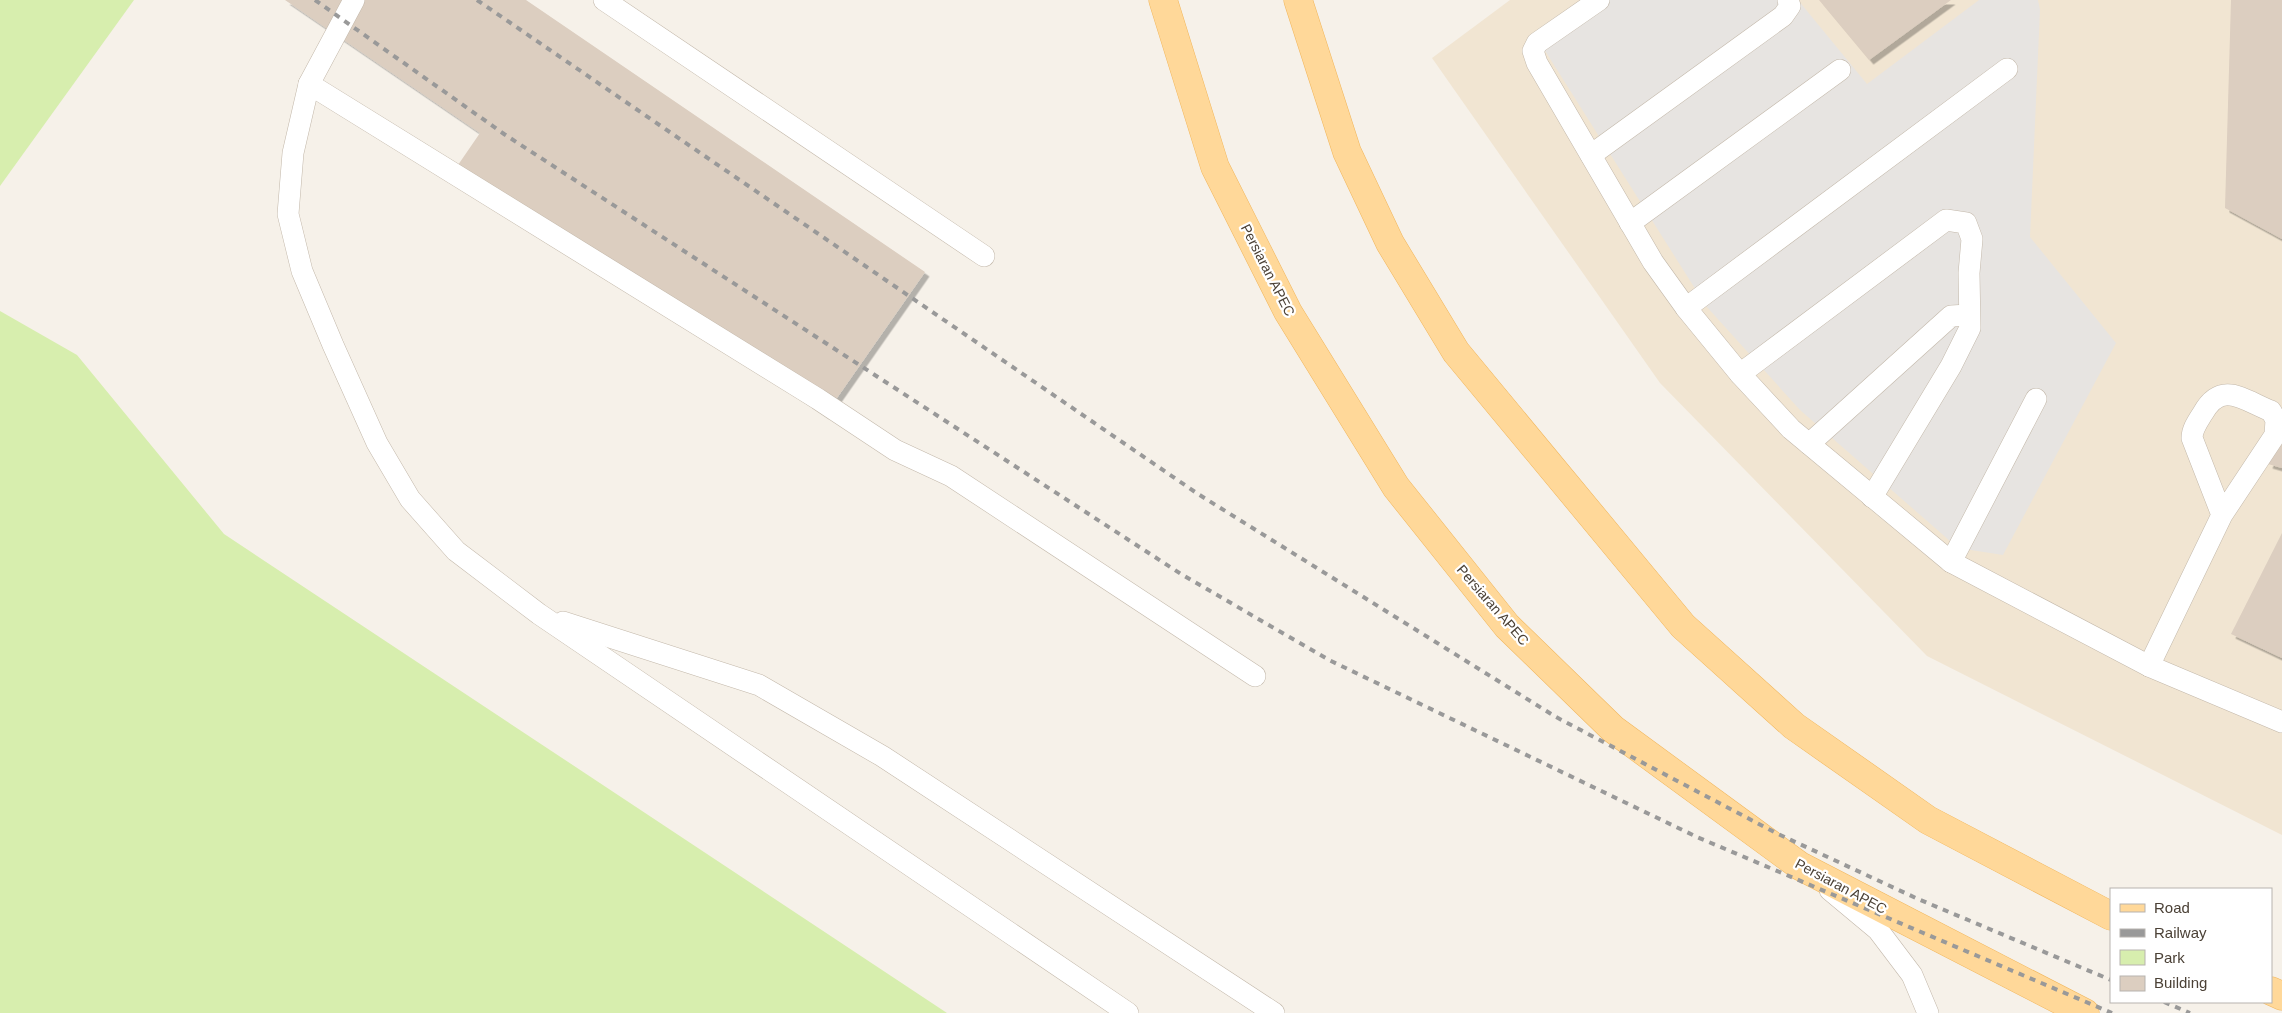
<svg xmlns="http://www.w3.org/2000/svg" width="2282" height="1013" font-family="Arial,sans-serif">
<defs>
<filter id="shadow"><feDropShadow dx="4.5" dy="4.5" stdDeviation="0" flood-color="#0004"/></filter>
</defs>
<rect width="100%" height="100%" fill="#f6f1e9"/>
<path fill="#f1e5d2" d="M1510 0H2282V835L1927 656 1660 383 1432 58Z"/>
<g fill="#d7eeae">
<path d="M0 0H134L0 186Z"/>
<path d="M0 311 77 355 224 534 947 1013H0Z"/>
</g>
<path fill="#e7e4e1" d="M1600 0H1798L1867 84 1979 0H2038L2040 10 2030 237 2116 343 2003 555 1958 548 1800 410 1706 306 1542 46Z"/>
<g fill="#dccec0" filter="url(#shadow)">
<path d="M285 0H526L925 272 825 415 458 165 480 133Z"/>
<path d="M1819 0H1951L1869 60Z"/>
<path d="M2231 0H2282V239L2225 208Z"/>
<path d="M2282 431V468L2268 464Z"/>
<path d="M2282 533V658L2231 634Z"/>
</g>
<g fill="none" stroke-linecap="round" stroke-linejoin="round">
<defs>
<g id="lane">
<path d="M354 0 309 84 293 153 288 214 302 271 333 345 377 443 410 499 456 551 539 614 1128 1013"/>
<path d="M604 0 984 256"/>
<path d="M1599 0 1537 43 1533 51 1537 63 1653 262 1686 308 1740 374 1791 429 1951 562 2149 666 2282 722"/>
<path d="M309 84 818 399 895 450 951 476 1255 676"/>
<path d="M1591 155 1783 16 1790 6 1788 0"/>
<path d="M1630 223 1840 70"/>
<path d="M1686 308 2007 69"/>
<path d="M1740 374 1946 220 1966 223 1972 239 1969 273 1970 328 1951 366 1872 497"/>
<path d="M1809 444 1951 316 1969 315"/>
<path d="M1951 562 2036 399"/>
<path d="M563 622 759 685 882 756 1274 1013"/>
<path d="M2149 666 2222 515 2275 435 2276 420 2271 411C2243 400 2222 380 2203 413 2198 421 2192 429 2192 438L2222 515"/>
<path d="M1830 890 1878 930 1912 975 1928 1013"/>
</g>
<g id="primary">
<path d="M1163 0 1215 167 1288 312 1396 487 1507 626 1613 729 1800 866 2085 1013"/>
<path d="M1298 0 1347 152 1390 243 1456 352 1683 626 1794 726 1928 820 2111 916"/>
<path d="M2271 991 2282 996"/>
</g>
</defs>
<use href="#lane" stroke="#c3b8aa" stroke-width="22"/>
<use href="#primary" stroke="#f1b65c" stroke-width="29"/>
<use href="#lane" stroke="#fff" stroke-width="21"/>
<use href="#primary" stroke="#ffd899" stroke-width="28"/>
<g stroke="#999" stroke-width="4" stroke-dasharray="6 6" stroke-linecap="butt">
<path d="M315 0 504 134 1181 574 1329 660 1697 837 2112 1013"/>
<path d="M477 0 1198 494 1556 717 1776 833 1918 899 2111 980"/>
<path d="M2164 1002 2190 1013"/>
</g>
</g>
<g text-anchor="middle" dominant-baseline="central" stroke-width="4.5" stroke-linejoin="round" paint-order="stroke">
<g font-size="14" fill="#4b4136" stroke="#fff">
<text transform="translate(1268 270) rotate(63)">Persiaran APEC</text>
<text transform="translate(1493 605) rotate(49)">Persiaran APEC</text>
<text transform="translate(1841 886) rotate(28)">Persiaran APEC</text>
</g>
</g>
<rect x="2110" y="888" width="162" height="115" fill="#ffffff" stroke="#b7b3af"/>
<rect x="2120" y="904" width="25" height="8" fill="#ffd899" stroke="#b7b3af"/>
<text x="2154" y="913" font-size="15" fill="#4b4136">Road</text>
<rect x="2120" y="929" width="25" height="8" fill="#999999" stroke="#b7b3af"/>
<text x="2154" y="938" font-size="15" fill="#4b4136">Railway</text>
<rect x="2120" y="950" width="25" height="15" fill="#d7eeae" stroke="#b7b3af"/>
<text x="2154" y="963" font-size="15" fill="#4b4136">Park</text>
<rect x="2120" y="976" width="25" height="15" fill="#dccec0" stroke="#b7b3af"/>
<text x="2154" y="988" font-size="15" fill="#4b4136">Building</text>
</svg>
